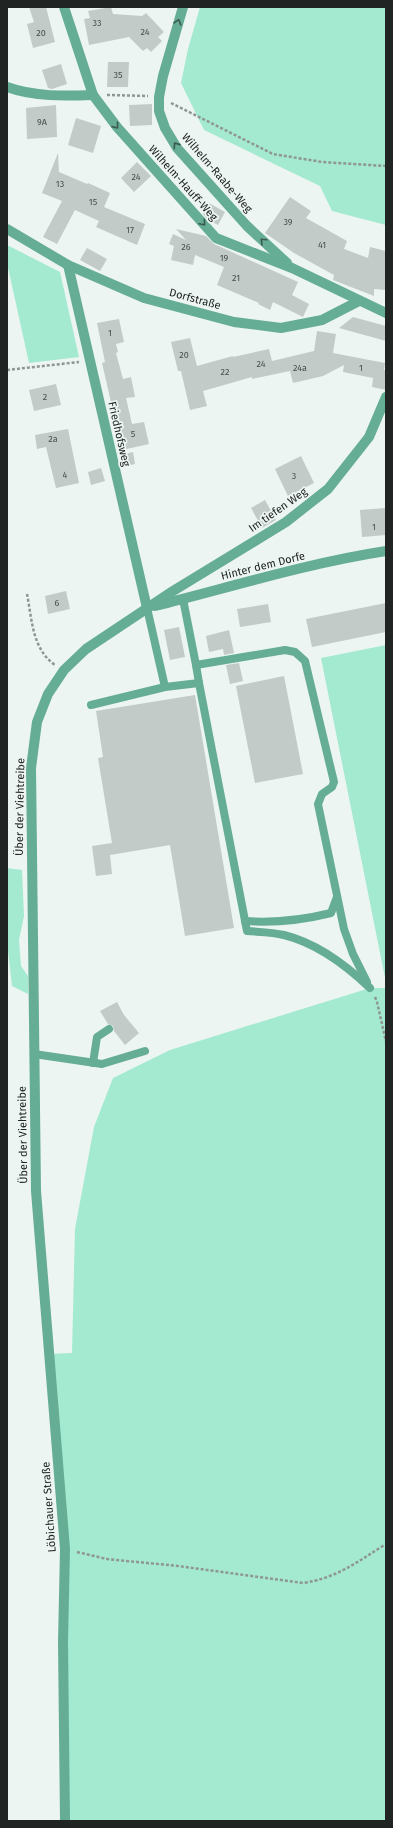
<svg xmlns="http://www.w3.org/2000/svg" width="393" height="1828" font-family="'Fira Sans',sans-serif">
<rect width="100%" height="100%" fill="#ecf5f1"/>
<g fill="#a3ead1">
<path d="M200 7H386V225L332 211 320 186 204 130 181 83 188 49Z"/>
<path d="M7 245 60 272 79 357 29 363 7 263Z"/>
<path d="M386 645V983L321 658Z"/>
<path d="M7 868 22 870 24 916 19 940 21 966 28 976V994L12 986 7 942Z"/>
<path d="M370 988H386V1821H65V1549L48 1354 72 1353 75 1229 94 1127 113 1078 170 1050Z"/>
</g>
<g fill="#c2cbc8">
<path d="M29 7H46L55 42 33 48 27 24 34 22Z"/>
<path d="M111 7 113 14 142 16 146 13 164 32 158 37 162 41 151 52 147 48 143 51 129 37 89 45 84 19 90 18 88 11Z"/>
<path d="M108 62H129L128 87H107Z"/>
<path d="M61 64 67 84 52 89 48 88 42 70Z"/>
<path d="M152 104V125L130 126 129 105Z"/>
<path d="M56 105 57 137 27 139 26 108Z"/>
<path d="M76 118 101 126 93 153 68 145Z"/>
<path d="M58 153 59 174V172L87 184 88 183 110 193 104 207 145 224 137 245 96 227 99 221 75 210 57 244 43 237 62 201 42 193Z"/>
<path d="M137 162 151 176 134 192 121 178Z"/>
<path d="M290 197 311 211 306 218 347 241 344 249 368 258 370 247 386 251V290L374 289V296L333 280 334 275 294 253 265 233Z"/>
<path d="M209 203 225 212 218 225 207 219 203 214Z"/>
<path d="M176 229 206 236 214 244 298 282 292 295 309 304 303 317 273 302 270 310 258 304 259 303 217 285 224 267 195 255 193 265 171 260 174 246 169 244 173 234 186 240Z"/>
<path d="M87 248 107 259 100 271 80 260Z"/>
<path d="M353 317 386 326V341L339 328Z"/>
<path d="M119 319 124 342 116 344 118 352 116 353 123 379 131 377 135 397 126 398 132 424 144 422 149 444 122 450 102 363 105 362 97 323Z"/>
<path d="M317 331 336 334 333 353 385 363 384 370H386V390L372 387 373 378 343 372 344 365 323 376 293 383 290 371 252 379V377L203 391 207 406 190 410 181 371H178L171 342 190 338 197 366 233 356V357L269 349 272 361 314 351Z"/>
<path d="M56 384 61 405 34 411 29 390Z"/>
<path d="M68 429 79 483 56 488 46 447 37 449 35 435Z"/>
<path d="M133 452 135 464 123 467 120 455Z"/>
<path d="M301 456 314 483 288 496 275 469Z"/>
<path d="M101 468 105 481 91 485 88 472Z"/>
<path d="M265 500 276 520 262 528 251 508Z"/>
<path d="M385 508 386 535 362 537 360 510Z"/>
<path d="M66 591 70 609 48 614 45 596Z"/>
<path d="M386 603V632L312 647 306 619Z"/>
<path d="M268 604 271 622 240 627 237 609Z"/>
<path d="M179 627 185 657 170 660 164 630Z"/>
<path d="M229 630 234 653 224 655 223 649 209 652 206 636Z"/>
<path d="M239 663 243 681 230 684 226 665Z"/>
<path d="M284 676 303 774 255 783 236 686Z"/>
<path d="M195 695 234 928 185 936 170 845 110 855 112 874 96 876 92 846 112 843 98 758 103 757 96 711Z"/>
<path d="M117 1002 124 1015 139 1033 125 1045 114 1031 113 1026 108 1024 100 1011Z"/>
</g>
<g fill="none" stroke-linecap="round" stroke-linejoin="round">
<g stroke="#8f9693" stroke-width="2.5" stroke-dasharray="3 2" stroke-linecap="butt">
<path d="M107 95 148 96"/>
<path d="M171 103 273 154 322 162 386 166"/>
<path d="M7 370 79 362"/>
<path d="M27 594C32 619 32 649 55 665"/>
<path d="M375 997 377 1002 386 1042"/>
<path d="M77 1552 107 1559 178 1566 303 1583C337 1578 357 1562 386 1544"/>
</g>
<g stroke="#66ad95" stroke-width="8">
<path d="M183 599 196 665"/>
<path d="M147 608 165 687"/>
<path d="M199 683 196 665 285 650 295 652 305 661 334 782 332 787 322 794 318 804 344 929 353 954 367 982"/>
<path d="M91 705 165 687 199 683 247 931C259 932 272 932 284 935 316 943 346 965 370 988"/>
<path d="M245 921C273 923 303 920 331 913L337 897"/>
<path d="M34 1054 102 1064 145 1051"/>
<path d="M93 1063 97 1037 109 1029"/>
</g>
<g stroke="#66ad95" stroke-width="10">
<path d="M64 7 93 95 117 127 216 238 292 268 386 313"/>
<path d="M183 7 163 76 159 97V111L165 128 177 148 247 226 287 263"/>
<path d="M7 87C35 97 64 96 93 95"/>
<path d="M7 229 68 265 144 298 234 322 281 328 322 320 359 301"/>
<path d="M68 265 147 608"/>
<path d="M155 606C231 587 308 563 386 551"/>
<path d="M65 1821 63 1642 65 1549 36 1191 31 768 37 722 48 694 64 670 86 649 173 591 286 522 328 489 369 437 386 397"/>
</g>
</g>
<defs><path id="oneway-chevron" d="M-2-3.5L2.5 0L-2 3.5" fill="none" stroke-width="1.6" stroke-linecap="round" stroke-linejoin="round"/></defs>
<g stroke="#3c5b50">
<use href="#oneway-chevron" transform="translate(178 22) rotate(-74)"/>
<use href="#oneway-chevron" transform="translate(116 126) rotate(51)"/>
<use href="#oneway-chevron" transform="translate(176 145) rotate(-125)"/>
<use href="#oneway-chevron" transform="translate(203 223) rotate(49)"/>
<use href="#oneway-chevron" transform="translate(263 241) rotate(-137)"/>
</g>
<g text-anchor="middle" dominant-baseline="central" stroke-width="3.5" stroke-linejoin="round" paint-order="stroke">
<g font-size="9" fill="#484e4c">
<text x="97" y="23">33</text>
<text x="145" y="32">24</text>
<text x="41" y="33">20</text>
<text x="118" y="75">35</text>
<text x="42" y="122">9A</text>
<text x="136" y="177">24</text>
<text x="60" y="184">13</text>
<text x="93" y="202">15</text>
<text x="288" y="222">39</text>
<text x="130" y="230">17</text>
<text x="322" y="245">41</text>
<text x="186" y="247">26</text>
<text x="224" y="258">19</text>
<text x="236" y="278">21</text>
<text x="110" y="333">1</text>
<text x="184" y="355">20</text>
<text x="261" y="364">24</text>
<text x="300" y="368">24a</text>
<text x="361" y="368">1</text>
<text x="225" y="372">22</text>
<text x="45" y="397">2</text>
<text x="133" y="434">5</text>
<text x="53" y="439">2a</text>
<text x="65" y="475">4</text>
<text x="294" y="476">3</text>
<text x="374" y="527">1</text>
<text x="57" y="603">6</text>
</g>
<g font-size="11" fill="#202422" stroke="#ecf5f1">
<text transform="translate(217 173) rotate(49)">Wilhelm-Raabe-Weg</text>
<text transform="translate(183 183) rotate(48)">Wilhelm-Hauff-Weg</text>
<text transform="translate(195 299) rotate(15)">Dorfstraße</text>
<text transform="translate(119 434) rotate(77)">Friedhofsweg</text>
<text transform="translate(278 510) rotate(-35)">Im tiefen Weg</text>
<text transform="translate(263 566) rotate(-14)">Hinter dem Dorfe</text>
<text transform="translate(20 807) rotate(-89)">Über der Viehtreibe</text>
<text transform="translate(23 1135) rotate(-91)">Über der Viehtreibe</text>
<text transform="translate(49 1507) rotate(-94)">Löbichauer Straße</text>
</g>
</g>
<rect width="393" height="1828" fill="none" stroke="#202422" stroke-width="16"/>
</svg>
